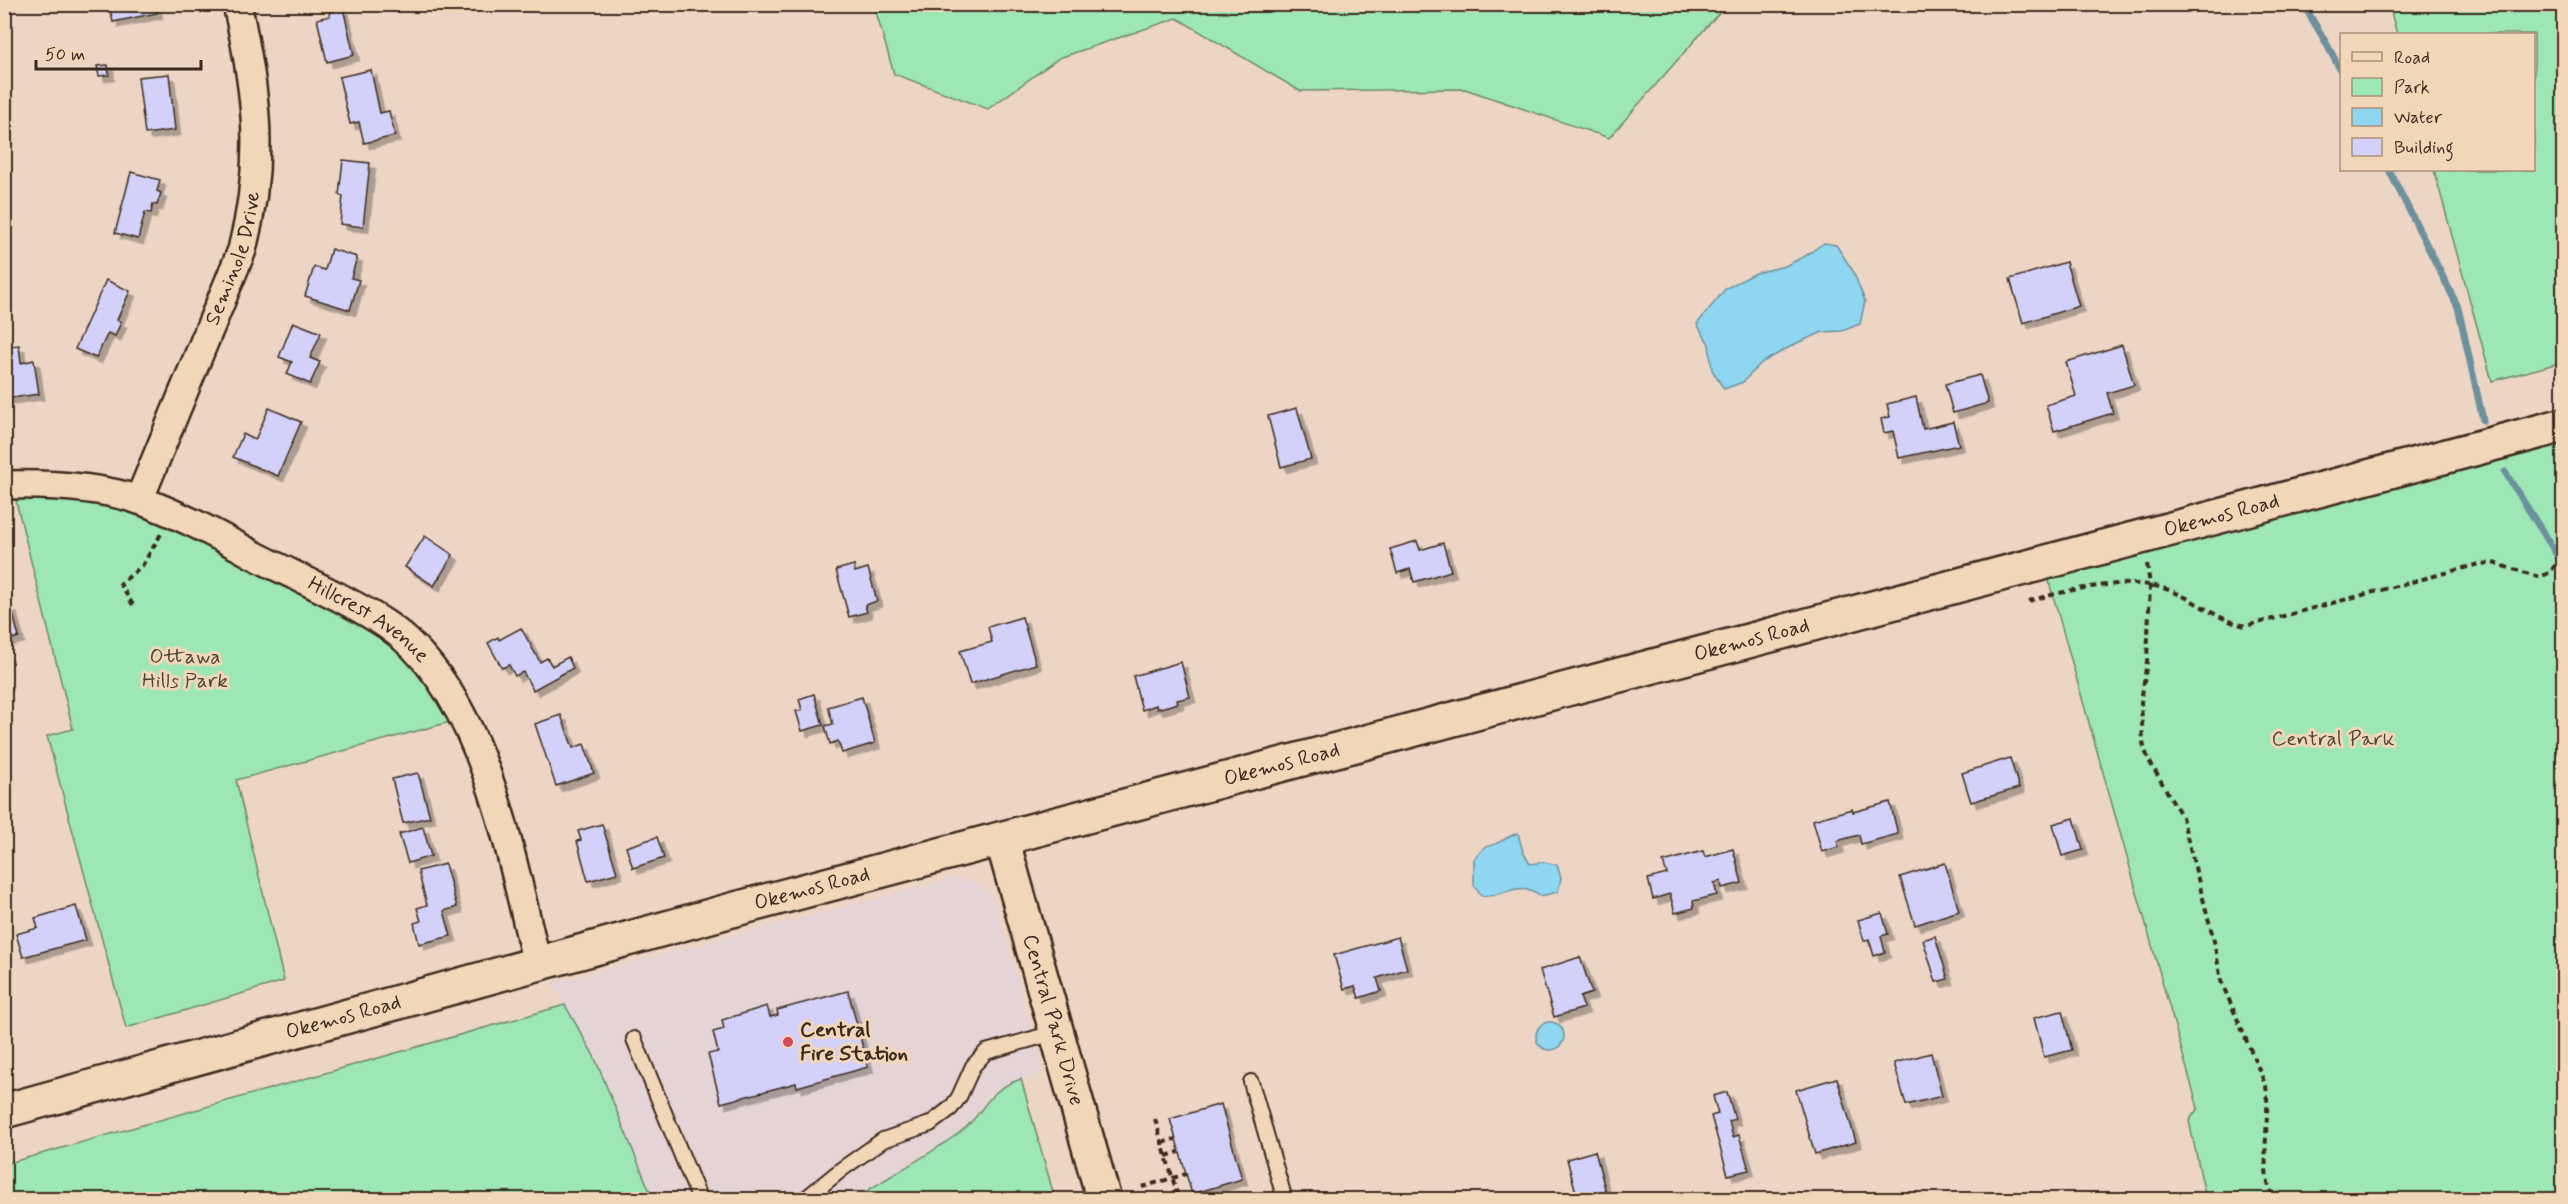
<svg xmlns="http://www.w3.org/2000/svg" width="2568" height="1204" font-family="Mynerve,sans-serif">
<defs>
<filter id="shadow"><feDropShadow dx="5.5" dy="5.5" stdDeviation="0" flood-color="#0004"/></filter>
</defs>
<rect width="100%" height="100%" fill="#ecd5c5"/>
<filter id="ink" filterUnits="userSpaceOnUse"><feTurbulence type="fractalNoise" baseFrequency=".0167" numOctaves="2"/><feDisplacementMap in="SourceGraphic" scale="12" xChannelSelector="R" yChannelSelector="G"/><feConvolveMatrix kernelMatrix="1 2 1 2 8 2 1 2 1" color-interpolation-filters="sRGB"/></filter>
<g filter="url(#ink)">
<path fill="#e4d4d5" d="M960 878 979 884 992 897 996 905 1043 1073 1004 1084 988 1098 977 1114 961 1131 867 1191 861 1199H653L594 1056 553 983 949 879Z"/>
<g fill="#9de6b5" stroke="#6c886a" stroke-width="1.5">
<path d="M874 5V4L1726 5 1609 138 1465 89 1300 91 1177 18 1059 58 988 109 894 74Z"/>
<path d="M2389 5H2563V362L2492 381 2434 170H2534V34H2397Z"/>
<path d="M2563 438V1199H2206L2189 1121 2198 1108 2048 578Z"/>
<path d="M15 497 88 501 136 512 164 523 377 631 419 673 450 722 236 780 284 981 126 1028 47 736 73 729Z"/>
<path d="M565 1005 594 1056 653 1199H5V1164Z"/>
<path d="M1021 1079 1055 1199H861L867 1191C897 1172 930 1154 959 1133 987 1113 982 1092 1021 1079Z"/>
</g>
<g fill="#8fd6f0" stroke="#6d919c" stroke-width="1.5">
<path d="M1824 243 1836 245 1853 271 1865 301 1860 324 1842 331 1823 332 1797 343 1761 363 1743 382 1724 389 1712 370 1709 344 1697 324 1726 288 1756 273 1785 266 1805 256Z"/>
<path d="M1518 833 1523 852 1530 864 1544 862 1557 865 1561 878 1558 892 1541 896C1519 879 1509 896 1482 896L1474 885V859L1485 847C1497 846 1505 837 1518 833Z"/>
<circle cx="1550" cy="1036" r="14"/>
</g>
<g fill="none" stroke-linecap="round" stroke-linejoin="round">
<g stroke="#6d919c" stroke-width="7">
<path d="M2303 4 2324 39 2342 73"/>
<path d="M2389 170 2458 307 2483 420"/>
<path d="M2505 472 2564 566"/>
</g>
</g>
<g fill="#d3d1fa" stroke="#3b2a1e" stroke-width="1.5" filter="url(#shadow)">
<path d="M109 4H155L157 13 113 22Z"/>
<path d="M343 8 354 55 327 62 317 19 330 16 329 12Z"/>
<path d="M108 65 109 75 99 76 97 66Z"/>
<path d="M371 70 380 113 389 111 395 136 364 143 359 122 350 124 339 77Z"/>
<path d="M169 74 175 130 145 134 138 77Z"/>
<path d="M343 160 370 163 363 227 340 224 343 196 339 195Z"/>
<path d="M131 172 160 180 157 191 161 193 157 205 153 204 151 213 145 212 138 239 115 233Z"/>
<path d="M331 249 357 257 351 278 359 280 350 310 305 296 314 267 325 270Z"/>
<path d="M2066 262 2079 306 2023 323 2010 279Z"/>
<path d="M106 280 130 291 117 320 121 322 115 336 108 333 96 358 75 349Z"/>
<path d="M293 322 321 333 310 358 320 362 310 384 287 374 292 362 279 357Z"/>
<path d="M19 345 21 363 34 360 39 394 4 399V347Z"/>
<path d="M2122 345 2134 385 2107 393 2113 413 2054 431 2046 405 2076 396 2066 362Z"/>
<path d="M1980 375 1988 403 1953 413 1945 384Z"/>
<path d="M1916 397 1923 429 1953 422 1959 445 1899 458 1893 431 1884 433 1881 419 1890 417 1887 404Z"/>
<path d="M269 408 301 422 278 476 233 457 243 434 255 440Z"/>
<path d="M1297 408 1311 459 1281 467 1268 416Z"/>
<path d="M425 536 453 555 434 586 405 567Z"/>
<path d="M1417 541 1420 550 1443 543 1451 571 1414 582 1410 569 1397 573 1390 549Z"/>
<path d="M854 565 855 572 868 568 877 601 865 605 867 612 849 617 836 570Z"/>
<path d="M11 607 19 637 4 641V608Z"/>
<path d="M1022 617 1036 664 970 684 960 651 992 642 988 627Z"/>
<path d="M521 628 540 662 547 658 552 666 568 657 573 668 533 690 523 672 515 676 509 665 502 668 488 643 498 637 499 640Z"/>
<path d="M1181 662 1190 697 1177 700 1178 703 1157 709 1156 705 1142 710 1133 676Z"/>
<path d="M814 694 823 725 802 731 796 711 802 710 799 699Z"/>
<path d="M862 697 875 743 842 753 838 741 830 744 825 726 833 724 828 707Z"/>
<path d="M561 715 573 748 584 744 594 773 556 786 535 724Z"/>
<path d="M2010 758 2019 788 1971 802 1962 773Z"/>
<path d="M418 773 430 817 403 823 392 779Z"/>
<path d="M1890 802 1898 834 1861 844 1859 835 1837 841 1839 847 1822 852 1813 820 1852 809 1853 812Z"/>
<path d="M2074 818 2083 850 2062 856 2053 824Z"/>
<path d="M602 824 617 873 588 881 577 841 581 840 578 831Z"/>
<path d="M423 827 431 856 408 863 399 834Z"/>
<path d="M657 837 664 858 633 868 626 847Z"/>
<path d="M1733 849 1742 883 1722 888 1721 881 1714 883 1717 895 1693 901 1694 908 1675 913 1670 894 1653 899 1648 879 1667 874 1663 862 1703 851 1705 857Z"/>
<path d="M1945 863 1959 911 1915 925 1900 877Z"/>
<path d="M445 864 457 907 444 911 451 936 419 944 414 923 421 921 417 908 427 905 418 871Z"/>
<path d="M76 906 86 940 23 957 16 934 38 928 35 918Z"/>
<path d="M1882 913 1888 934 1881 936 1885 952 1874 956 1869 939 1864 941 1858 920Z"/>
<path d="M1935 936 1948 979 1936 982 1923 940Z"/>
<path d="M1398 937 1407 969 1377 978 1381 991 1359 998 1355 986 1344 989 1334 955Z"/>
<path d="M1580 957 1592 993 1580 997 1584 1008 1554 1017 1540 970Z"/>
<path d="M848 991 868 1067 797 1087 796 1083 721 1103 708 1054 718 1052 713 1032 724 1029 722 1020 767 1006 770 1017 778 1015 777 1010Z"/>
<path d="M2062 1011 2072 1050 2044 1057 2034 1018Z"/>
<path d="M1931 1053 1942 1096 1906 1105 1894 1063Z"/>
<path d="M1837 1078 1856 1142 1815 1154 1796 1090Z"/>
<path d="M1727 1092 1735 1119 1729 1121 1733 1137 1739 1135 1749 1170 1728 1175 1711 1116 1718 1114 1713 1096Z"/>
<path d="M1221 1104 1242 1179 1192 1194 1170 1119Z"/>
<path d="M1595 1151 1608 1200H1578L1567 1159Z"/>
</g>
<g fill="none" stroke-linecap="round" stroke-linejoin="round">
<defs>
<g id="lane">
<path d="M634 1039 700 1200"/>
<path d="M1251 1082 1285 1200"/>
<path d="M804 1200 842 1169 883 1140 930 1124 951 1108 959 1097 973 1066 986 1052 1057 1032"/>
</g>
<g id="street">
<path id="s1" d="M4 485C48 484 97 486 139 500 179 514 217 535 254 555 298 578 346 598 387 625 485 692 510 856 537 963"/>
<path id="s2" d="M139 500 242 250C265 161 257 94 237 4"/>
</g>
<g id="secondary">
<path id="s3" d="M1002 839 1104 1200"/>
<path id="s4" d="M4 1111 732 910 2564 425"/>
</g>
</defs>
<use href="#lane" stroke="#3b2a1e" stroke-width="18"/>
<use href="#street" stroke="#3b2a1e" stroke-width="32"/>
<use href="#secondary" stroke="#3b2a1e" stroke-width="38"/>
<g stroke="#3b2a1e" stroke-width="4" stroke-dasharray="6 4.5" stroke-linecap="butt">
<path d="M2147 564 2150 585 2147 661 2141 702 2143 743 2148 759 2182 817 2214 941 2221 981 2266 1086C2271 1119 2257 1172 2275 1200"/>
<path d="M2029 601C2067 590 2128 576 2166 589 2194 598 2216 620 2246 626L2479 564 2493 563 2539 577 2549 573 2564 555"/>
<path d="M133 605 120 584 142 566 161 534"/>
<path d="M1155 1119 1179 1200"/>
<path d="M1162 1143 1175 1139"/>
<path d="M1166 1156 1179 1152"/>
<path d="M1142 1187 1186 1174"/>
</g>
<use href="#lane" stroke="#f2d6b8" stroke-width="14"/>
<use href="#street" stroke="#f2d6b8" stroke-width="27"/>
<use href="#secondary" stroke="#f2d6b8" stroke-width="33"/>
</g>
</g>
<circle fill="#d1495b" stroke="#f2d6b8" stroke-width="2" cx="788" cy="1042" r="6"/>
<g text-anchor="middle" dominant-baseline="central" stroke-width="6" stroke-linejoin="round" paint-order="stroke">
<g font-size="21" fill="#3b2a1e" stroke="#f2d6b8">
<text stroke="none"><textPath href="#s2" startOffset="260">Seminole Drive</textPath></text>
<text stroke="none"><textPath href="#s4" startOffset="2296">Okemos Road</textPath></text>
<text stroke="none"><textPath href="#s1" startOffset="396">Hillcrest Avenue</textPath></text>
<text stroke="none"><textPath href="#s4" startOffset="1810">Okemos Road</textPath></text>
<text stroke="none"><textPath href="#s4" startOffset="1324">Okemos Road</textPath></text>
<text stroke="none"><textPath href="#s4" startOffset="838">Okemos Road</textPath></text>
<text stroke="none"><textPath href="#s4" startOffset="352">Okemos Road</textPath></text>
<text stroke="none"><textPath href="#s3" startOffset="188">Central Park Drive</textPath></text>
</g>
<g font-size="21" fill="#4a4635" stroke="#f2d6b8">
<text x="185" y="657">Ottawa<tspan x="185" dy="24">Hills Park</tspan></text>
<text x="2333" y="739">Central Park</text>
</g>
<g font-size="21" font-weight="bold" fill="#3b2a1e" stroke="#f2d6b8" text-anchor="start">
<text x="800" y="1030">Central<tspan x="800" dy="24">Fire Station</tspan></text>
</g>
</g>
<rect width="2568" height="1204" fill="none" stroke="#f2d6b8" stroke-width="24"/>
<rect x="12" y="12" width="2544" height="1180" fill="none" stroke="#3b2a1e" stroke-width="2" filter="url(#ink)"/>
<rect x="2340" y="33" width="195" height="138" fill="#f2d6b8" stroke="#a9917a" stroke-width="1.5"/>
<rect x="2352" y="52" width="30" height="9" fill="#f2d6b8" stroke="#a9917a" stroke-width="1.5"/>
<text x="2394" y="63" font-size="18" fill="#3b2a1e">Road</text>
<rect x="2352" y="78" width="30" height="18" fill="#9de6b5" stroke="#a9917a" stroke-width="1.5"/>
<text x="2394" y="93" font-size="18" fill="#3b2a1e">Park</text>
<rect x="2352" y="108" width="30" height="18" fill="#8fd6f0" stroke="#a9917a" stroke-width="1.5"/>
<text x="2394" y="123" font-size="18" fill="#3b2a1e">Water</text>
<rect x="2352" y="138" width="30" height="18" fill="#d3d1fa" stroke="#a9917a" stroke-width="1.5"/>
<text x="2394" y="153" font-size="18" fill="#3b2a1e">Building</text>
<path d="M36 60v9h165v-9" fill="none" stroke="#3b2a1e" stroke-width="3"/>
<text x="45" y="60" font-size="18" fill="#3b2a1e" stroke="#f2d6b8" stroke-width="4.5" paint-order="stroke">50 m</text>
</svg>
